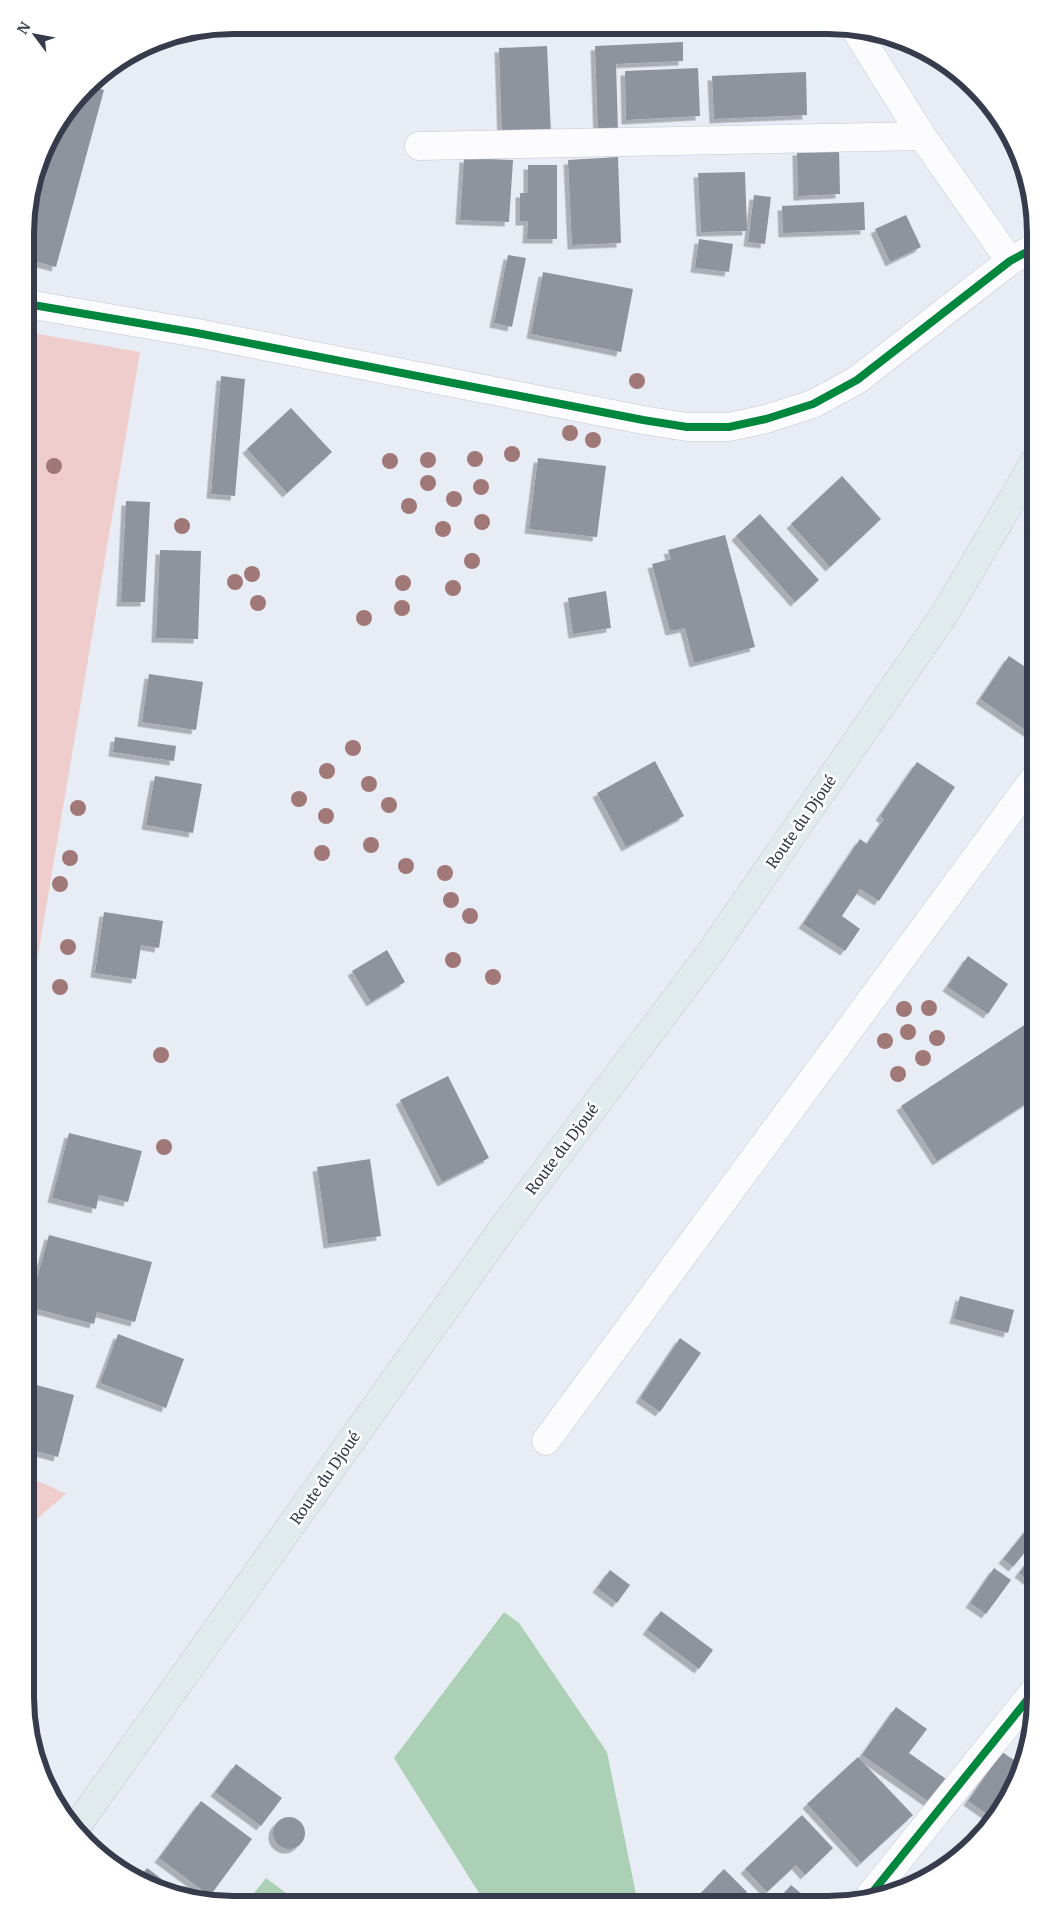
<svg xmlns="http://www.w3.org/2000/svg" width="1061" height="1930" font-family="Merriweather,serif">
<defs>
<filter id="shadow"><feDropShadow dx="-4.5" dy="4.5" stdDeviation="0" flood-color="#0004"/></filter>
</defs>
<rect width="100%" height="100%" fill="#e8ecf5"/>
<g fill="#eecdcc">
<path d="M27 332 140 352 26 1026Z"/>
<path d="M25 1475 66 1494 25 1529Z"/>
</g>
<g fill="#abd0b5">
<path d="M504 1612 519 1623 607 1752 638 1904H486L394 1758Z"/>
<path d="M266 1878 294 1899 291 1903H246Z"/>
</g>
<g fill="#8d949e" filter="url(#shadow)">
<path d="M683 42V61L616 64 618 131 598 133 595 46Z"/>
<path d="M547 46 551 134 502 136 499 48Z"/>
<path d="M698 68 700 116 626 120 625 71Z"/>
<path d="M806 72 807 115 714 119 712 76Z"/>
<path d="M89 86 104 90 56 267 27 259V246L60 123Z"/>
<path d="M839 149 840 194 798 196 797 151Z"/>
<path d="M618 157 621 243 572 245 568 160Z"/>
<path d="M464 158 513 160 509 222 460 220Z"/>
<path d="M528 165H557V239H527L528 221H520V193H528Z"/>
<path d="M745 172 747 231 701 232 698 173Z"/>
<path d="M754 195 771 197 765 244 748 242Z"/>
<path d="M864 202 865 230 783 233 782 206Z"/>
<path d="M906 215 921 247 890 262 875 229Z"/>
<path d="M699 239 733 244 729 272 695 268Z"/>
<path d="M508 255 526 258 512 327 494 323Z"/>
<path d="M543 272 633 289 621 352 531 334Z"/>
<path d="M221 376 245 379 235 496 211 494Z"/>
<path d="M291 408 332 452 287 493 247 449Z"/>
<path d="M538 458 606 466 597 537 529 529Z"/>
<path d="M842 476 881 519 830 567 791 524Z"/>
<path d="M126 501 150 502 145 602H121Z"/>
<path d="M760 514 819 580 795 602 736 536Z"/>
<path d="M725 535 755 647 694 663 685 628 670 631 652 564 671 559 668 550Z"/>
<path d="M160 550 201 551 198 639 156 638Z"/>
<path d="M606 591 611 628 573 634 568 598Z"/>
<path d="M1009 656 1036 674 1034 736 980 699Z"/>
<path d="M149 674 203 682 196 730 142 722Z"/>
<path d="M115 737 176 746 174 761 113 752Z"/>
<path d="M655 761 684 816 626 847 597 793Z"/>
<path d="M917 762 955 787 879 901 860 889 842 916 860 929 845 951 803 924 860 839 867 844 884 819 880 816Z"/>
<path d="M155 776 202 784 193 833 146 825Z"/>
<path d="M104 912 163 921 159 948 141 945 136 979 95 973Z"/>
<path d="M387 950 405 982 371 1002 352 971Z"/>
<path d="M968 956 1008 984 988 1014 947 987Z"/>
<path d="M1029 1022 1036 1033V1097L937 1161 901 1106Z"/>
<path d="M448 1076 489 1158 442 1182 400 1100Z"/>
<path d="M69 1133 142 1151 128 1202 99 1195 96 1209 52 1198Z"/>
<path d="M370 1159 381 1236 328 1244 317 1167Z"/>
<path d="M49 1235 152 1262 135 1322 97 1312 94 1324 29 1307Z"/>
<path d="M960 1296 1014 1310 1008 1333 954 1319Z"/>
<path d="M118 1334 184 1359 166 1408 100 1383Z"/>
<path d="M680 1338 701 1353 660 1412 640 1398Z"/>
<path d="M25 1382 74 1395 58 1457 25 1448Z"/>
<path d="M1036 1518V1539L1013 1567 1003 1559Z"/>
<path d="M1036 1551V1586L1019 1573Z"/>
<path d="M994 1568 1011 1580 986 1614 970 1603Z"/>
<path d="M610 1570 630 1585 617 1603 597 1588Z"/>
<path d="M661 1611 713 1650 699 1669 647 1630Z"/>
<path d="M896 1707 927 1729 909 1753 946 1779 929 1802 862 1755Z"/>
<path d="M1002 1752 1023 1766 1020 1777 995 1820 968 1801Z"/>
<path d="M858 1757 913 1815 861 1863 807 1804Z"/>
<path d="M236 1764 282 1798 261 1826 215 1792Z"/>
<path d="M201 1801 252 1839 210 1896 159 1858Z"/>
<path d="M802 1815 833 1848 805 1875 796 1865 767 1892 745 1869Z"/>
<circle cx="289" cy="1833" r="16"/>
<path d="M147 1868 187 1898 153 1889 138 1880Z"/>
<path d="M724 1869 747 1892 735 1905H713L701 1893Z"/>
<path d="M791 1885 815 1905H774Z"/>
</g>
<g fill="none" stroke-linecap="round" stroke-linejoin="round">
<defs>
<g id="minor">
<path d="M855 29 922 136 1010 261"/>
<path d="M419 146 922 136"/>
<path d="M27 304 197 333 643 420 687 427H729L766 419 813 404 857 380 1010 261 1036 247"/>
<path d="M546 1441 1036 776"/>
<path d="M867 1899 1036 1689"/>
</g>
<path id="major" d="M74 1830 505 1225 710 953 944 615 1036 459"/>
</defs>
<use href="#minor" stroke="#c3c7d3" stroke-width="29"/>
<use href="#major" stroke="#c7c9d0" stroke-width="29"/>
<use href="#minor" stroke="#fcfcfe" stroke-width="28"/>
<use href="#major" stroke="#e1ebed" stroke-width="28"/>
<defs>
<g id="cycleway">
<path d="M27 304 197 333 643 420 687 427H729L766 419 813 404 857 380 1010 261 1036 247"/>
<path d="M867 1899 1036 1689"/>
</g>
</defs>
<use href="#cycleway" stroke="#fff" stroke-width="11"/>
<use href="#cycleway" stroke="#00873e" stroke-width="8"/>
</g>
<g fill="#a07878">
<circle cx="637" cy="381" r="8"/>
<circle cx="570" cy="433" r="8"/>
<circle cx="593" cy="440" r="8"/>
<circle cx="512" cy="454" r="8"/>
<circle cx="475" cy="459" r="8"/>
<circle cx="428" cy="460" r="8"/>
<circle cx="390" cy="461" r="8"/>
<circle cx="54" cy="466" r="8"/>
<circle cx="428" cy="483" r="8"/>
<circle cx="481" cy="487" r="8"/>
<circle cx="454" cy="499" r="8"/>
<circle cx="409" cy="506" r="8"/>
<circle cx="482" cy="522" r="8"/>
<circle cx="182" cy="526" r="8"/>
<circle cx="443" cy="529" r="8"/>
<circle cx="472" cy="561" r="8"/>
<circle cx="252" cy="574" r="8"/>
<circle cx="235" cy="582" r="8"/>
<circle cx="403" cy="583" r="8"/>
<circle cx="453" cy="588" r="8"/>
<circle cx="258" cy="603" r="8"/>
<circle cx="402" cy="608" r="8"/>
<circle cx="364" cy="618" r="8"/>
<circle cx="353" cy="748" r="8"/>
<circle cx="327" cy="771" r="8"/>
<circle cx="369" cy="784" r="8"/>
<circle cx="299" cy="799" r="8"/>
<circle cx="389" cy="805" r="8"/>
<circle cx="78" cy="808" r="8"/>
<circle cx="326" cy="816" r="8"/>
<circle cx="371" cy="845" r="8"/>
<circle cx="322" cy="853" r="8"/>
<circle cx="70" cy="858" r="8"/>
<circle cx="406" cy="866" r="8"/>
<circle cx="445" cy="873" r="8"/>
<circle cx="60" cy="884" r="8"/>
<circle cx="451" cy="900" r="8"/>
<circle cx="470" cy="916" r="8"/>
<circle cx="68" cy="947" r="8"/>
<circle cx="453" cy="960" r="8"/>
<circle cx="493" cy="977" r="8"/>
<circle cx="60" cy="987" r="8"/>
<circle cx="929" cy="1008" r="8"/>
<circle cx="904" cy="1009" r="8"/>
<circle cx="908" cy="1032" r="8"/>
<circle cx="937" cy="1038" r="8"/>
<circle cx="885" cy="1041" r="8"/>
<circle cx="161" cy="1055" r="8"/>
<circle cx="923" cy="1058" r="8"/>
<circle cx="898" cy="1074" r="8"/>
<circle cx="164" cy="1147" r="8"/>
</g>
<g text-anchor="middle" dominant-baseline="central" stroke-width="5" stroke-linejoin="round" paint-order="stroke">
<g font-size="15" fill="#363c4c" stroke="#fff">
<text transform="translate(801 822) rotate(-55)">Route du Djoué</text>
<text transform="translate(562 1149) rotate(-53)">Route du Djoué</text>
<text transform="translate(325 1478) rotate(-55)">Route du Djoué</text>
</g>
</g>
<path d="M0 0H1061V1930H0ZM233 34H828A199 199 0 0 1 1027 233V1697A199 199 0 0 1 828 1896H233A199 199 0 0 1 34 1697V233A199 199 0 0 1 233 34Z" fill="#fff" fill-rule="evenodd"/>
<path fill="none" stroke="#363c4c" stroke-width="6" d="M233 34H828A199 199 0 0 1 1027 233V1697A199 199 0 0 1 828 1896H233A199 199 0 0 1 34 1697V233A199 199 0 0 1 233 34Z"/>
<g transform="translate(35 35) rotate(302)" stroke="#ffffff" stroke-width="4" paint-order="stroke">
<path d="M0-4L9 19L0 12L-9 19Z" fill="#363c4c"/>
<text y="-8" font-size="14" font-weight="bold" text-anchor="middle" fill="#363c4c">N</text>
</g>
</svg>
